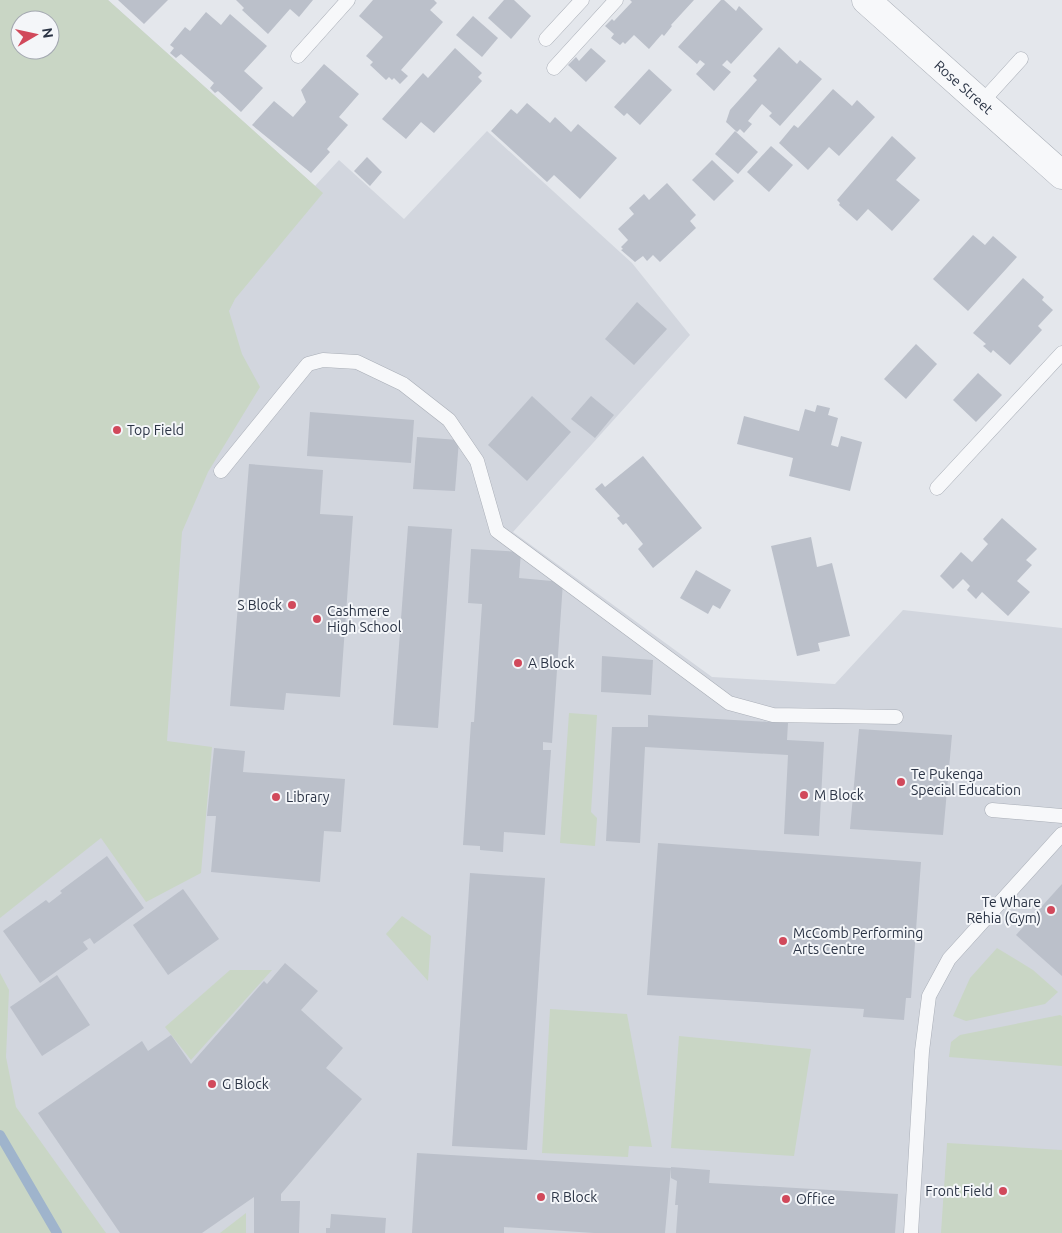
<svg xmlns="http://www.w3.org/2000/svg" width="1062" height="1233" font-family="Ubuntu,sans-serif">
<rect width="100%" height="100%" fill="#e4e7ec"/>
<path fill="#d2d6de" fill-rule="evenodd" d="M0 0H108L315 186 339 160 404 219 487 131 632 263 690 335 513 532 712 677 835 684 903 610 1062 628V1233H0ZM20 20H50V50H20Z"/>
<g fill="#c9d6c5" fill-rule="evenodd">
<path d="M0 0H108L323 193 235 299 229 311 242 354 260 387 208 472 182 532 167 741 212 747 201 873 146 902 101 838 0 918ZM20 20H50V50H20Z"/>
<path d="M569 713 597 715 591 812 597 818 595 846 560 843Z"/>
<path d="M402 916 431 936 428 981 386 934Z"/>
<path d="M997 948 1033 970 1058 992 1045 1004 966 1021 953 1016 970 978Z"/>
<path d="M230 970H272L191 1060 165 1027Z"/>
<path d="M0 973 9 990 6 1057 16 1107 106 1233H0Z"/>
<path d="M550 1009 627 1014 652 1147 629 1146 628 1157 542 1153Z"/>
<path d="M1060 1015 1062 1016V1066L949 1057 951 1042 960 1035Z"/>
<path d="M679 1036 811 1049 794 1156 671 1148Z"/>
<path d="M947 1143 1062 1150V1233H941Z"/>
<path d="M246 1213V1233H220Z"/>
</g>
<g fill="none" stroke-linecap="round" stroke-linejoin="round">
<path stroke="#9fb4cc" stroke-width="10" d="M0 1135 57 1233"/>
</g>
<g fill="#bbc0ca">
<path d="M118 0H168L144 24Z"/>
<path d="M236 0H313L299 17 290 9 268 34 242 10 244 8Z"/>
<path d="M373 0H434L437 3 430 10 443 22 401 70 408 76 400 84 394 78 392 80 389 77 386 80 370 65 373 62 366 56 383 37 359 16Z"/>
<path d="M504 0H514L531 16 511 39 488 18Z"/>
<path d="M630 0H694L671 25 672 26 664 36 662 34 649 49 634 35 625 44 623 42 620 45 611 38 614 34 605 26 612 19 614 21 632 2Z"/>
<path d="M721 0H724L736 11 739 6 763 29 731 64 727 60 722 65 731 72 714 91 696 74 705 64 700 60 697 64 678 47Z"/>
<path d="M206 12 221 25 230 14 267 46 244 71 263 88 241 112 218 91 215 93 210 88 214 83 181 54 176 58 170 53 174 48 170 45 185 27 190 31Z"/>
<path d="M473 16 498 38 482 57 456 35Z"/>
<path d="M779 47 797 64 800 60 822 79 780 126 769 116 772 113 762 104 748 121 752 124 744 133 740 129 737 132 726 122 730 110 757 80 753 76Z"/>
<path d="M455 48 482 73 478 77 482 81 434 133 421 122 406 139 382 119 423 73 428 78Z"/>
<path d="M591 48 606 61 586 82 568 65 576 57 579 61Z"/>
<path d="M324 64 359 94 339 117 348 125 327 149 330 152 311 173 252 125 274 101 293 117 306 102 301 90Z"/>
<path d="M649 69 672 90 640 125 627 113 624 116 614 107Z"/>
<path d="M833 89 852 106 857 100 875 117 839 156 829 147 808 170 779 143 794 125 798 128Z"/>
<path d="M527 103 550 123 555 117 571 132 578 124 617 158 580 199 554 175 547 182 491 131 511 109 517 114Z"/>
<path d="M735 131 758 152 738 174 715 154Z"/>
<path d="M892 136 916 158 896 180 920 200 892 231 868 209 857 221 839 205 840 203 837 200Z"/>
<path d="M771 146 793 165 769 192 747 172Z"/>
<path d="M367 157 382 172 370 186 354 171Z"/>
<path d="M712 160 734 181 714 201 692 180Z"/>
<path d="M667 183 696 215 690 221 696 228 660 262 653 255 647 261 643 256 635 262 621 250 623 249 621 247 628 240 618 229 634 214 629 208 644 194 649 200Z"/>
<path d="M973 235 985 245 993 236 1017 257 968 311 933 279Z"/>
<path d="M1023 278 1044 297 1042 300 1053 310 1038 326 1042 330 1010 365 993 350 991 353 983 346 986 344 973 333Z"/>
<path d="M637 302 667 329 634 365 605 339Z"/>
<path d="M916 344 937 364 906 399 884 379Z"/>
<path d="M978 373 1002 395 976 422 953 400Z"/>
<path d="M532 396 571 432 527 481 488 445Z"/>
<path d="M591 396 614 415 595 438 571 419Z"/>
<path d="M817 405 830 408 828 415 838 418 831 445 838 447 841 436 862 442 850 491 789 476 793 458 737 444 744 416 799 431 805 409 815 412Z"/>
<path d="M310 412 414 420 411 463 307 456Z"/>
<path d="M417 437 459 440 455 491 413 489Z"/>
<path d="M643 456 702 528 653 568 638 549 643 544 626 523 623 525 617 518 620 516 595 489 602 483 605 487Z"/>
<path d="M249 464 323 470 320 514 353 516 340 697 286 693 284 710 230 706Z"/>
<path d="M1002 518 1037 549 1026 560 1032 565 1017 581 1030 592 1008 616 982 592 976 599 967 590 970 586 963 579 953 589 940 576 961 552 972 562 988 544 983 539Z"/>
<path d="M408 526 452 529 438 728 393 725Z"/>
<path d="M811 537 817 567 832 563 850 636 818 643 820 651 797 656 771 546Z"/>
<path d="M471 549 521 552 519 578 563 582 552 743 543 742V750H551L545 835 504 832 503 852 480 850V846L463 845 471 722H474L482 604 468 603Z"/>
<path d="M696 570 731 590 720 609 713 605 708 614 680 598Z"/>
<path d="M602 656 653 660 651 695 601 692Z"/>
<path d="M648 715 788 723 787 740 824 742 819 836 784 834 788 755 645 747 640 843 606 841 612 727H648Z"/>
<path d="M859 729 952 735 943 835 850 829Z"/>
<path d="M214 748 245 751 243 772 345 779 341 832 324 831 320 882 211 872 216 816H207Z"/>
<path d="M658 843 921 862 911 998H906L904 1020 863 1017 864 1009 647 995Z"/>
<path d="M107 856 144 908 94 944 90 938 83 942 88 949 40 983 3 931 46 900 49 903 62 893 60 891Z"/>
<path d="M470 873 545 878 527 1150 452 1146Z"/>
<path d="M1062 884V976L1016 935Z"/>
<path d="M183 889 219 939 168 975 133 925Z"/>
<path d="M285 963 318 991 301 1010 343 1048 326 1068 362 1099 281 1194V1201H300L299 1233H254V1197L202 1233H120L38 1113 142 1041 148 1051 171 1035 191 1064 264 981 267 984Z"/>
<path d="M57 975 90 1025 42 1056 10 1007Z"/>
<path d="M417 1153 671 1168 665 1233H594L504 1227V1233H412Z"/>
<path d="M671 1167 710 1170 709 1183 898 1194 895 1233H676L678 1205H675L677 1181 671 1178Z"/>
<path d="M331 1214 386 1218 385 1233H326V1228H330Z"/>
</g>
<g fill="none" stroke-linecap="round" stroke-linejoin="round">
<defs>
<g id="service">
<path d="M546 39 582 0"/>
<path d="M298 56 348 0"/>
<path d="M554 68 616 0"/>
<path d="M981 103 1021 59"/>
<path d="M221 471 308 364 323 360 357 362 403 384 449 420 477 461 497 531 729 703 773 715 896 717"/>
<path d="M937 488 1062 353"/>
<path d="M992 810 1062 816"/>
<path d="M911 1233 922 1051 929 996 949 959 1062 834"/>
</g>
<g id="tertiary">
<path id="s1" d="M866 0 1062 175"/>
</g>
</defs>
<use href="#service" stroke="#a9aeb7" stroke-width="15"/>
<use href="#tertiary" stroke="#a9aeb7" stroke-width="29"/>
<use href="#service" stroke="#f7f8fa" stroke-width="14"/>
<use href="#tertiary" stroke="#f7f8fa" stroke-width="28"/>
</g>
<g fill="#d1495b" stroke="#f4f6f9" stroke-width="2">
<circle cx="117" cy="430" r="5"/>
<circle cx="292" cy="605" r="5"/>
<circle cx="317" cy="619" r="5"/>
<circle cx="518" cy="663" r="5"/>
<circle cx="901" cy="782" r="5"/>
<circle cx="804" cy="795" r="5"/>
<circle cx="276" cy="797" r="5"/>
<circle cx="1051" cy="910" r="5"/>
<circle cx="783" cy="941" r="5"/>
<circle cx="212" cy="1084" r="5"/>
<circle cx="1003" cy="1191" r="5"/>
<circle cx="541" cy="1197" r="5"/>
<circle cx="786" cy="1199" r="5"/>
</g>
<g text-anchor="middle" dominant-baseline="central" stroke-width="4" stroke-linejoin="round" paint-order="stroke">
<g font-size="14" fill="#2b3445" stroke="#f4f6f9">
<text stroke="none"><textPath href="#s1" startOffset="131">Rose Street</textPath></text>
</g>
<g font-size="14" fill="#2b3445" stroke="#f4f6f9" text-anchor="start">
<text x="127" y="430">Top Field</text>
<text x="282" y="605" text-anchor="end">S Block</text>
<text x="327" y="611">Cashmere<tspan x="327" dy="16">High School</tspan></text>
<text x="528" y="663">A Block</text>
<text x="911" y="774">Te Pukenga<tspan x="911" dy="16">Special Education</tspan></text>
<text x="814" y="795">M Block</text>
<text x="286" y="797">Library</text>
<text x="1041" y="902" text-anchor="end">Te Whare<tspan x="1041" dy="16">Rēhia (Gym)</tspan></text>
<text x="793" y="933">McComb Performing<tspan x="793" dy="16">Arts Centre</tspan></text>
<text x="222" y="1084">G Block</text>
<text x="993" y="1191" text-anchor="end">Front Field</text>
<text x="551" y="1197">R Block</text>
<text x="796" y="1199">Office</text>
</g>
</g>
<g transform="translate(35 35) rotate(81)"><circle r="24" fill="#f4f6f9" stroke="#a4a8b1"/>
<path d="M0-4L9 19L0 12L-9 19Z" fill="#d1495b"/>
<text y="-8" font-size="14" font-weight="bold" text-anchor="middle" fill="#2b3445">N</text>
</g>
</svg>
